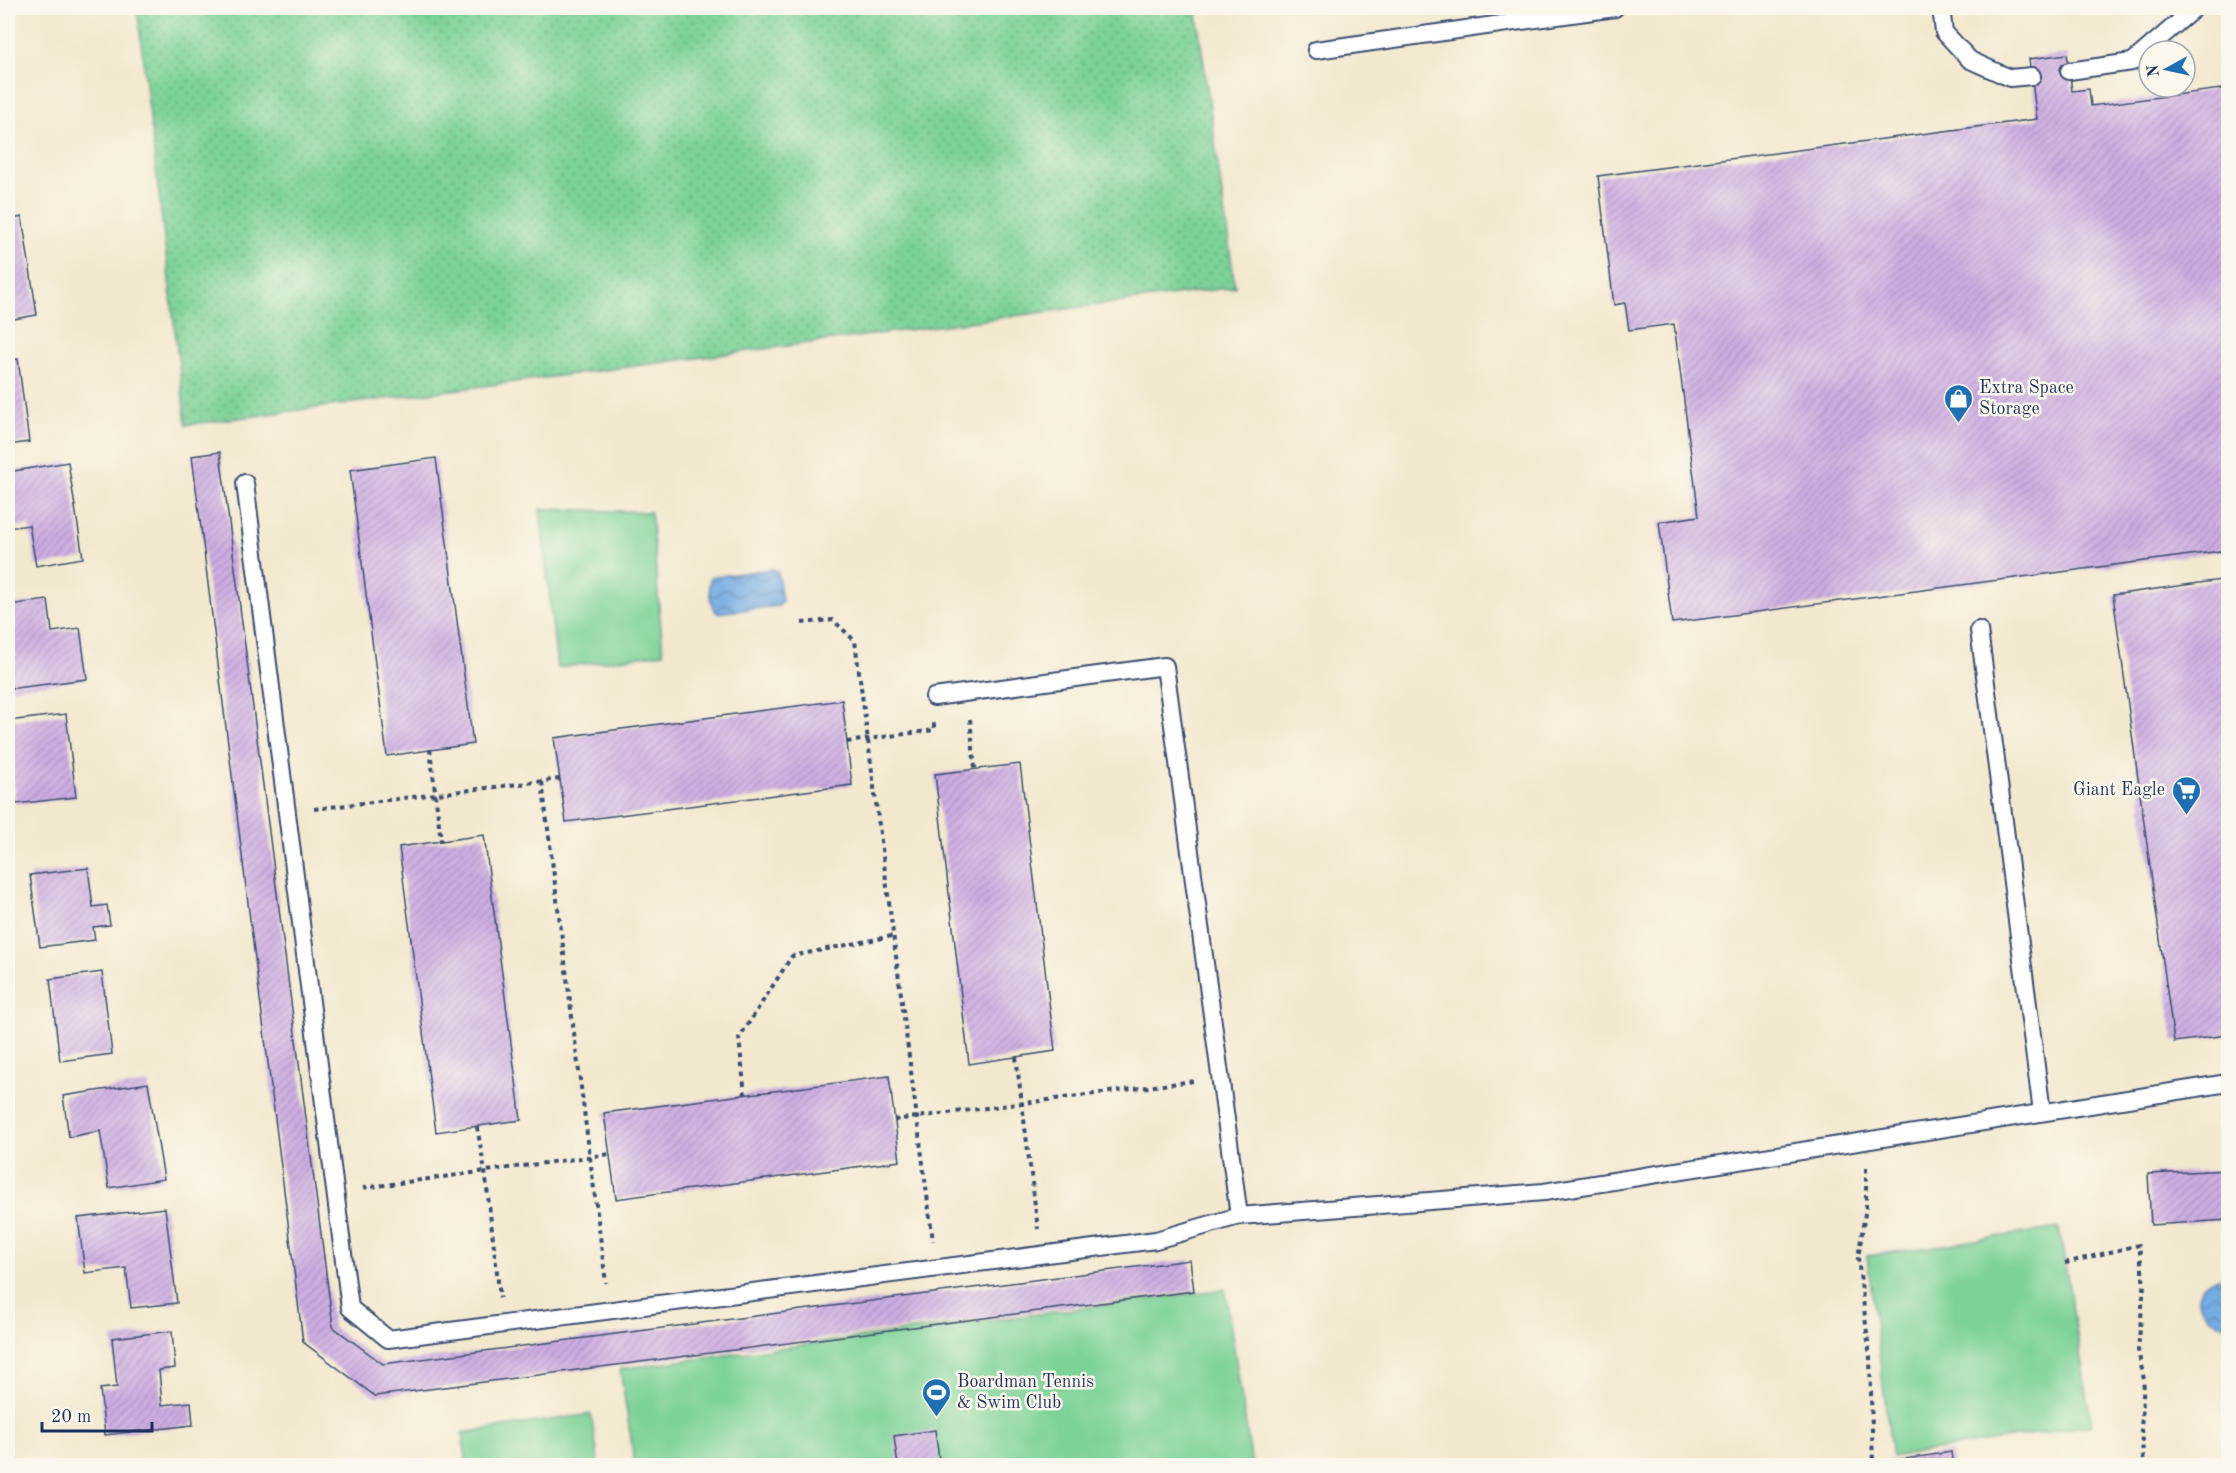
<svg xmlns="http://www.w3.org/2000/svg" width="2236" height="1473" font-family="'Old Standard TT',serif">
<defs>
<pattern id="grass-dots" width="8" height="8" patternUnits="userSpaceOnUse" patternTransform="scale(1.5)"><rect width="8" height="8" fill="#7bd297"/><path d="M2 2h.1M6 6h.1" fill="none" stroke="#64ab7e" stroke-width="1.8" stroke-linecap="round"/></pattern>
<pattern id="water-waves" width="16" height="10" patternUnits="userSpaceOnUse" patternTransform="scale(1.5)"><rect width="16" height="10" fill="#74abe3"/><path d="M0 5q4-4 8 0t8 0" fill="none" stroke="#5e8cbb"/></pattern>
<pattern id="building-hatch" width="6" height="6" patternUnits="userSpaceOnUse" patternTransform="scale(1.5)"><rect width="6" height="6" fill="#ceaee3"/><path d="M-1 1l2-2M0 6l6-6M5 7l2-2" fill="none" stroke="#a68ebb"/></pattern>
</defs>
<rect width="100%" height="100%" fill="#fbf7ec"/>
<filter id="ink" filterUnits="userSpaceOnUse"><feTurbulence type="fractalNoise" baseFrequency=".0167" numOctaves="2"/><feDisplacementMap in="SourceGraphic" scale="12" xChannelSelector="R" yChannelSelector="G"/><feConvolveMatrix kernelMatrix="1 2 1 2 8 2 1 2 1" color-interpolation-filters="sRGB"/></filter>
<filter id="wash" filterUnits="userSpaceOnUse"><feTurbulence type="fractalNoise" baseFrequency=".008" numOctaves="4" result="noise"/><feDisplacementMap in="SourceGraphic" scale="24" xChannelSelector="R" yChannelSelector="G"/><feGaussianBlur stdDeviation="1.35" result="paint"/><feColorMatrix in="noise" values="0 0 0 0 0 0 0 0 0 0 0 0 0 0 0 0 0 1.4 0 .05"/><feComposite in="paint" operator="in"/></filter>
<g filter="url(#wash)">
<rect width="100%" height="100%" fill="#f2e8ce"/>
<path fill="url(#grass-dots)" stroke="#4b807a" stroke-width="1.5" d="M137 8H1196L1235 287 186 425Z"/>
<g fill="#7bd297" stroke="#4b807a" stroke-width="1.5">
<path d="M540 509 651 512 663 653 557 668Z"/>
<path d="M2059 1228 2092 1425 1892 1457 1867 1256Z"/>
<path d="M1225 1289 1252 1465H635L620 1369Z"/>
<path d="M591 1414 599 1465H467L462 1433Z"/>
</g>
<g fill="url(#water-waves)" stroke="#486da0" stroke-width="1.5">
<path d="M773 569 778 573 782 601 779 606 717 613C710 606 707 586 711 577Z"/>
<path d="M2228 1276V1326C2193 1318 2185 1280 2228 1276Z"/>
</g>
<g id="blocks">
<g fill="url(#building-hatch)">
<path d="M2067 54 2072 91 2089 89 2091 106 2228 88V550L1672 623 1659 522 1699 516 1674 324 1629 330 1625 303 1614 305 1598 176 2037 119 2029 59Z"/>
<path d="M22 217 37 315 8 320V220Z"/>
<path d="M18 359 29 442 8 445V361Z"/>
<path d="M220 452 333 1327 383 1364 1190 1260 1194 1291 375 1396 303 1342 192 456Z"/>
<path d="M436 458 473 744 387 756 350 470Z"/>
<path d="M68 462 83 558 36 566 29 525 8 528V472Z"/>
<path d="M2228 579V1035L2174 1042 2113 595Z"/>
<path d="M48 600 52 632 80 628 87 679 8 689V605Z"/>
<path d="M842 700 852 785 566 822 554 738Z"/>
<path d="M66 714 76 797 16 804 8 721Z"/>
<path d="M1020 764 1055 1051 969 1064 935 774Z"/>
<path d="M484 835 521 1120 436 1132 399 847Z"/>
<path d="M88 868 93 907 107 905 110 925 93 927 95 940 40 947 30 875Z"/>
<path d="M102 972 112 1054 60 1061 50 979Z"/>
<path d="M889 1076 900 1161 616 1199 604 1113Z"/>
<path d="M148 1083 164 1179 109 1188 100 1131 69 1137 63 1096Z"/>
<path d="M2228 1170V1220L2151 1225 2148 1174Z"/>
<path d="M165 1208 177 1303 131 1308 126 1268 85 1273 78 1218Z"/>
<path d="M172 1331 175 1368 159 1370 162 1405 191 1402 193 1425 105 1435 100 1389 117 1387 112 1338Z"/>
<path d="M935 1430 940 1466H898L894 1436Z"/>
<path d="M1951 1452 1953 1466H1885L1884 1462Z"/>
</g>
</g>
</g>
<g filter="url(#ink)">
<use href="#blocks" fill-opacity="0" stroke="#3b4b6f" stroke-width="1.5"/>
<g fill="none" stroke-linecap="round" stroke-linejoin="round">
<defs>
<g id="lane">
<path d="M1941 8 1944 32 1970 60 2010 78 2032 76"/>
<path d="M1316 50 1615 8"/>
<path d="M2069 71 2132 62 2195 8"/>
<path d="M245 483 350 1308 388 1339 1156 1240 1239 1216 1544 1192 2228 1083"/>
<path d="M1979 630 2042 1112"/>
<path d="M934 697 1165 666 1239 1216"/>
</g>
</defs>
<use href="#lane" stroke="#3b4b6f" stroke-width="20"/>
<g stroke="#3b4b6f" stroke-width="4" stroke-dasharray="4.5 4.5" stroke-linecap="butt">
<path d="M802 623 833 620 855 641 933 1241"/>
<path d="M970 719 975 769"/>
<path d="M847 742 934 730V723"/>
<path d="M430 749 441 841"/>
<path d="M542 782 606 1283"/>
<path d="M314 809 560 779"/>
<path d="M1016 1057 1038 1229"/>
<path d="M745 1095 739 1038 792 956 892 936"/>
<path d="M894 1120 1194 1081"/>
<path d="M477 1127 485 1171 500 1298"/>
<path d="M1866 1168V1207L1858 1258 1870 1358 1873 1466"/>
<path d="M363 1188 610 1154"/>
<path d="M2065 1263 2139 1245 2144 1285 2138 1350 2144 1380 2141 1430 2144 1466"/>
</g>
<use href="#lane" stroke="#fff" stroke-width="16"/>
</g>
</g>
<defs>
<symbol id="shop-pin" viewBox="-11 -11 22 30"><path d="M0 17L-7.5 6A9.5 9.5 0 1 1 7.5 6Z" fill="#1f6fb2" stroke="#fbf7ec"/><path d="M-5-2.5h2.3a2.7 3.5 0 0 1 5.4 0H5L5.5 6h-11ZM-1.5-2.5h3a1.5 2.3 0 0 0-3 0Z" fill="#fff"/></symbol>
<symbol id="supermarket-pin" viewBox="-11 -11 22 30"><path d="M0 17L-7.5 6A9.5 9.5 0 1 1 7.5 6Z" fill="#1f6fb2" stroke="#fbf7ec"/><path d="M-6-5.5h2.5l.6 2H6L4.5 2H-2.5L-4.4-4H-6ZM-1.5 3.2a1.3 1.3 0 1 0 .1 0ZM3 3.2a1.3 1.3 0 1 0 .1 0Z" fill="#fff"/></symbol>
<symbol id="stadium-pin" viewBox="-11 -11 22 30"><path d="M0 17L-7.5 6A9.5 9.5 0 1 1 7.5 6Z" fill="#1f6fb2" stroke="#fbf7ec"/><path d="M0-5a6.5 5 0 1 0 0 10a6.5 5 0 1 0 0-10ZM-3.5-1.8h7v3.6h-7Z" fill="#fff"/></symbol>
</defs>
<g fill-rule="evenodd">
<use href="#shop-pin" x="1942" y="382" width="33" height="45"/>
<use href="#supermarket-pin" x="2170" y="774" width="33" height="45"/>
<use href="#stadium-pin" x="920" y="1376" width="33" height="45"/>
</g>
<g text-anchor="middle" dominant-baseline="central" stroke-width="5" stroke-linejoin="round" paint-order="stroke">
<g font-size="18" fill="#1b2f5e" stroke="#fbf7ec" text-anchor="start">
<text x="1979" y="388">Extra Space<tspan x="1979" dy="21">Storage</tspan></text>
<text x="2165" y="790" text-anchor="end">Giant Eagle</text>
<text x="957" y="1382">Boardman Tennis<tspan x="957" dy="21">&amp; Swim Club</tspan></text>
</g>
</g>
<rect width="2236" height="1473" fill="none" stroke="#fbf7ec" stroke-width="30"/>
<g transform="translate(2167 69) rotate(262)"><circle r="28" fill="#fbf7ec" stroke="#a1a7b3" stroke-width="1.5"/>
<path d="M0-4.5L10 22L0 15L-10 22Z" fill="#1f6fb2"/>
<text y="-9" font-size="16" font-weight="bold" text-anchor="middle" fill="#1b2f5e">N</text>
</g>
<path d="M42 1422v9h110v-9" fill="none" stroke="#1b2f5e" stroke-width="3"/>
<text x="51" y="1422" font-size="18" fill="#1b2f5e" stroke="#fbf7ec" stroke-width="4.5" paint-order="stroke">20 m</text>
</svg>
